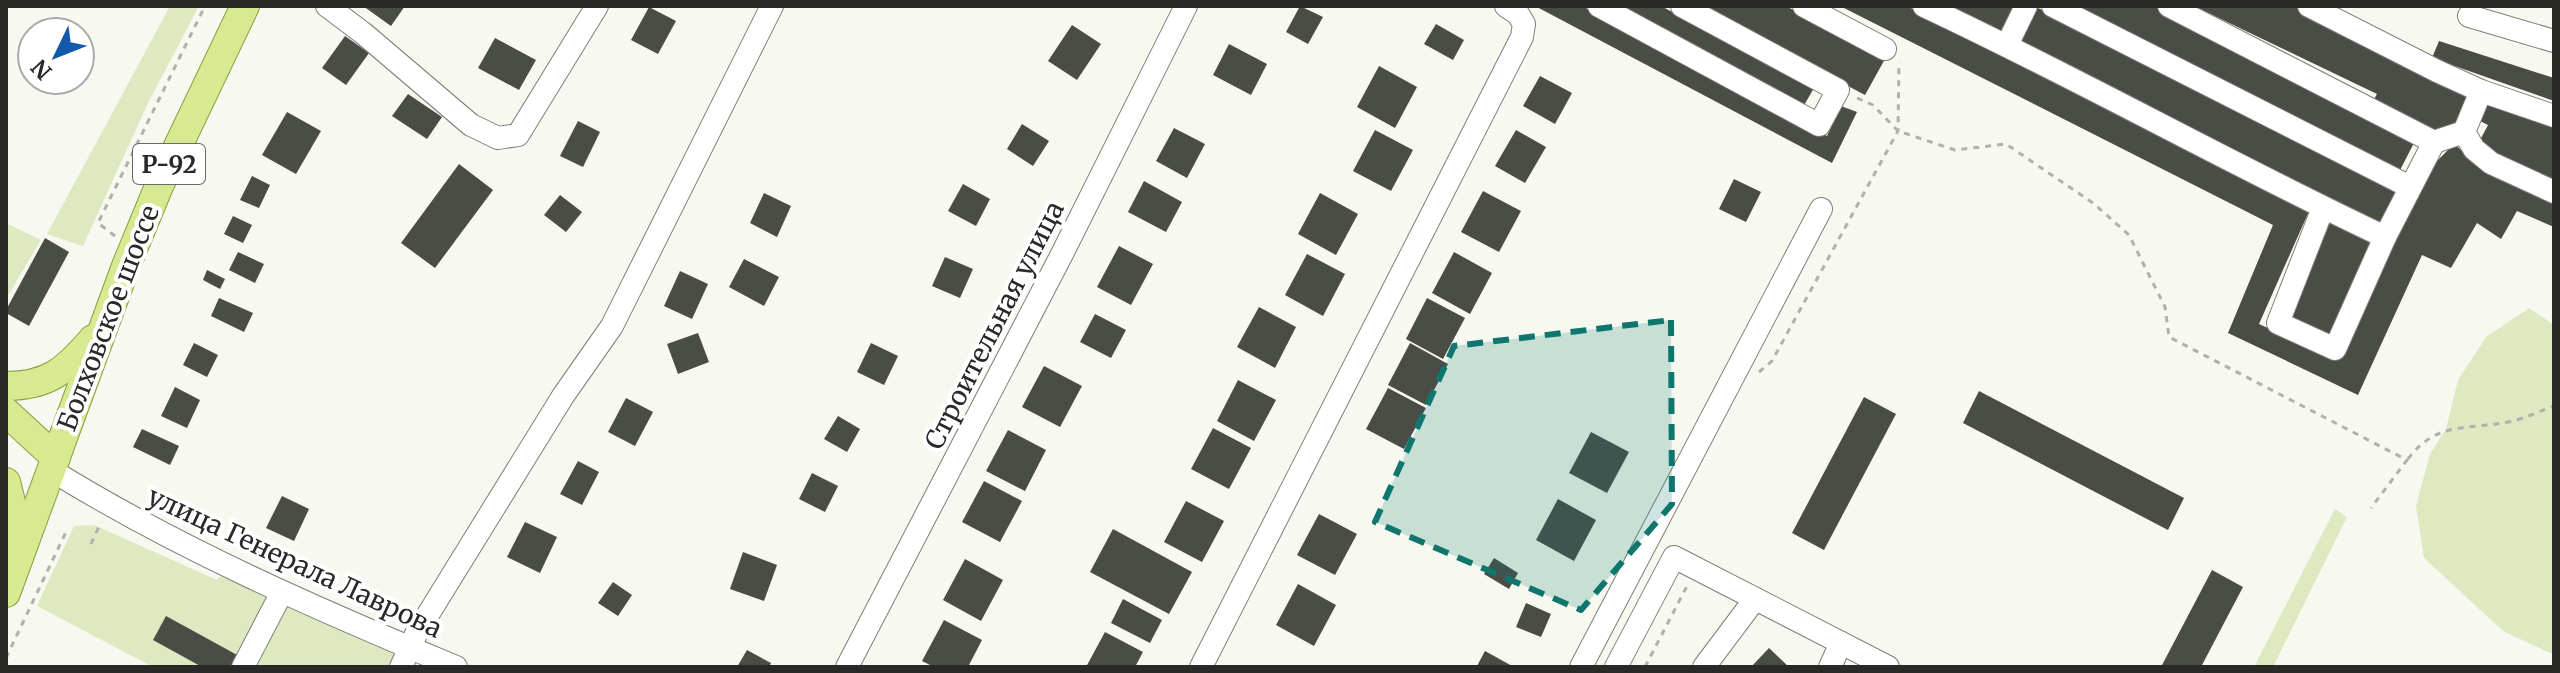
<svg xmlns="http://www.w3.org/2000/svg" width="2560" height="673" font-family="Merriweather,serif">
<rect width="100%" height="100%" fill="#f7f9f1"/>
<g fill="#dee9c1">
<path d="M170 6H199L148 103 83 246 47 234Z"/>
<path d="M6 223 41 240 6 299Z"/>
<path d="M2529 308 2554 325V655L2503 631 2424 558 2416 506 2430 454 2446 429 2458 380 2486 337Z"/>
<path d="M2335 509 2347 517 2273 667H2254Z"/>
<path d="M94 525 217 580 220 576 394 649 395 667H153L37 606 74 526Z"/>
</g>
<g fill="#4a4c46">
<path d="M363 6H405L391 26Z"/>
<path d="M1300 6 1323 17 1308 44 1286 32Z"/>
<path d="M1535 6H1582L1827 136 1841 106 1857 112 1832 163Z"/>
<path d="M1616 6H1661L1814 88 1803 107Z"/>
<path d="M1697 6H1786L1885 59 1865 95Z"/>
<path d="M1840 6H1907L2310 209 2259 324 2338 360 2424 174 2454 144 2484 169 2554 199V227L2517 211 2501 239 2477 223 2451 268 2422 255 2358 395 2228 333 2273 225Z"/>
<path d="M1949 6H2014L2002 31Z"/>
<path d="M2034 6 2398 187 2382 226 2018 39Z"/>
<path d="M2074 6H2155L2415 141 2398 174Z"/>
<path d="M2194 6H2293L2470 96 2457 123 2440 135 2373 101 2377 94Z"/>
<path d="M649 7 676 21 658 54 631 40Z"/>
<path d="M1436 24 1464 40 1453 60 1424 44Z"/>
<path d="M1072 25 1101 44 1077 80 1048 61Z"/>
<path d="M345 36 369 53 346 85 322 68Z"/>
<path d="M495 38 536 60 519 90 478 68Z"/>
<path d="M2439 41 2554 78V101L2432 58Z"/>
<path d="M1229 44 1267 64 1251 95 1213 75Z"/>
<path d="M1379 66 1417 87 1395 128 1357 107Z"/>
<path d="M1540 76 1572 93 1555 124 1523 106Z"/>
<path d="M408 94 442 117 427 139 392 116Z"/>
<path d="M2486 102 2554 126V181L2477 146 2488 125 2478 120Z"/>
<path d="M287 112 321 131 296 174 262 155Z"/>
<path d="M578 121 600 132 583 167 560 156Z"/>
<path d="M1022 124 1049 141 1033 166 1007 149Z"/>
<path d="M1174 128 1205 144 1187 178 1156 161Z"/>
<path d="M1375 130 1413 150 1391 191 1353 171Z"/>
<path d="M1516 130 1546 147 1525 183 1495 166Z"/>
<path d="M459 164 493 190 435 268 401 243Z"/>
<path d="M252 176 270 185 259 208 240 200Z"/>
<path d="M1734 179 1761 192 1746 222 1719 209Z"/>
<path d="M1144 181 1182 202 1166 232 1128 212Z"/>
<path d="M963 184 990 199 976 226 948 211Z"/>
<path d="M1483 191 1521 211 1499 252 1461 232Z"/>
<path d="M764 193 791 206 777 237 750 223Z"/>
<path d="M1320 193 1358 214 1336 255 1298 234Z"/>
<path d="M560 195 582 212 566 232 544 215Z"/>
<path d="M233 216 252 225 243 243 224 234Z"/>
<path d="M2330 222 2372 240 2331 338 2290 322Z"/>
<path d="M45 238 69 252 29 326 6 313V310Z"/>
<path d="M1119 246 1153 264 1131 305 1097 287Z"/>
<path d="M238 252 264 264 255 283 229 270Z"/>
<path d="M1454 252 1492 273 1470 314 1432 293Z"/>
<path d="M1307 254 1345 274 1323 316 1285 295Z"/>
<path d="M945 257 973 269 960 298 932 286Z"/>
<path d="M744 259 779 277 764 306 729 287Z"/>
<path d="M207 270 225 279 220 289 203 280Z"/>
<path d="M680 271 708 284 692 319 664 306Z"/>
<path d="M219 298 253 313 244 332 211 316Z"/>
<path d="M1427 298 1465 318 1443 359 1406 339Z"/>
<path d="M1259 307 1296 327 1275 368 1237 347Z"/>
<path d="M1095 314 1126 330 1111 358 1080 342Z"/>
<path d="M698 333 709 362 678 374 667 344Z"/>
<path d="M194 343 218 355 207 377 183 365Z"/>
<path d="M871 343 898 356 884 385 857 372Z"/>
<path d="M1410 343 1448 364 1426 405 1388 385Z"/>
<path d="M1044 366 1082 386 1060 427 1022 407Z"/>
<path d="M1238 380 1276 400 1254 441 1217 421Z"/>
<path d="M175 387 200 400 187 428 161 416Z"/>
<path d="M1388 388 1426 408 1404 449 1366 429Z"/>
<path d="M1979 391 2184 498 2168 530 1963 423Z"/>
<path d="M1864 397 1896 414 1824 550 1792 533Z"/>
<path d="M626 398 653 412 635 446 608 432Z"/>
<path d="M838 416 860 429 847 452 824 439Z"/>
<path d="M1213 428 1251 448 1229 489 1191 469Z"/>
<path d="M142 429 179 446 170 465 133 447Z"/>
<path d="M1008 430 1046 450 1025 491 986 471Z"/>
<path d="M1591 432 1629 452 1607 493 1569 473Z"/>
<path d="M578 461 599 472 582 505 560 494Z"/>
<path d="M812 473 838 486 825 512 799 499Z"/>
<path d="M984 481 1022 501 1000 542 962 522Z"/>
<path d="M282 496 309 509 294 541 266 528Z"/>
<path d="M1558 499 1596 520 1574 561 1536 540Z"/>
<path d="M1186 501 1224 521 1202 562 1164 542Z"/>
<path d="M1319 514 1357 534 1335 575 1297 555Z"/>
<path d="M525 522 557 537 540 573 507 557Z"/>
<path d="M1113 529 1192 572 1169 614 1090 572Z"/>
<path d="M743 552 777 565 764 601 730 589Z"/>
<path d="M1494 558 1518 573 1509 589 1484 574Z"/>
<path d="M965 559 1003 580 981 621 943 600Z"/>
<path d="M2212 570 2243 587 2201 667H2161Z"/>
<path d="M613 582 632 595 618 616 598 603Z"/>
<path d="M1298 584 1336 605 1314 646 1276 625Z"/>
<path d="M1123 599 1162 620 1150 643 1111 623Z"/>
<path d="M1526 603 1551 614 1541 637 1516 627Z"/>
<path d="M166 616 239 656 233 667H202L153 640Z"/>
<path d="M944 620 982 640 968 667H934L922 661Z"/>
<path d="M1105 632 1143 652 1135 667H1086Z"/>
<path d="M1769 648 1789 667H1751Z"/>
<path d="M747 650 771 663 769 667H737Z"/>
<path d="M1485 651 1514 667H1479L1477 666Z"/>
</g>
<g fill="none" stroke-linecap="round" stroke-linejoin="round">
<defs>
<g id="minor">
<path d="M327 6 363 33 471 125 498 138 518 135 597 6"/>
<path d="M1599 6 1819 125 1838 90 1682 6"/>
<path d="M1804 6 1885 49"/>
<path d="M1924 6C2080 79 2230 164 2385 237L2434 142 2169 6"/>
<path d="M2053 6 2410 187"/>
<path d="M2309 6 2437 71 2481 91 2554 116"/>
<path d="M2469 16 2554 41"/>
<path d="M2007 45 2026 6"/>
<path d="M2464 132 2474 149 2491 163 2554 192"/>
<path d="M2434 142 2464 132 2481 91"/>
<path d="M2323 208 2278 323 2335 349 2385 237"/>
<path d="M51 470C179 549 317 609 456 667"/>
<path d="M243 667 282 592"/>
<path d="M401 667 416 634 563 396 612 326 772 6"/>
<path d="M847 667 1061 256 1186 6"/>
<path d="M1201 667 1522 37 1524 24 1518 14 1506 6"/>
<path d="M1581 667 1821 209"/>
<path d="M1616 667 1674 557 1888 667"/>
<path d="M1704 667 1755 599"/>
<path d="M1830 667 1841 643"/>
</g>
<g id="major">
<path d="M6 386C49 386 66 370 93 339"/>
<path d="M6 412 56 458"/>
<path d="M6 482 16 522 17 550"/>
<path d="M6 593 126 266 159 186 245 6"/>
</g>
</defs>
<use href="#minor" stroke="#7d7f78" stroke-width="24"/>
<use href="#major" stroke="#8a9e3c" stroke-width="30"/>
<g stroke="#afb1ab" stroke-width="3" stroke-dasharray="6 6" stroke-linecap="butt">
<path d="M1857 98 1873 105 1898 131 1955 150 2006 144 2093 203 2129 235 2165 307 2169 337 2407 460 2371 508"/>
<path d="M115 236 98 223 205 6"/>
<path d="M1759 372 1772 361 1898 131 1899 62"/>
<path d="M2408 459C2438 419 2470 431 2512 421 2526 418 2540 411 2554 406"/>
<path d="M91 544 101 522"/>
<path d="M6 658 66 532"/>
<path d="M1645 667 1687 586"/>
</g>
<use href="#minor" stroke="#fff" stroke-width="22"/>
<use href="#major" stroke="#d8ea91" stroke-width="28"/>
</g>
<path fill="#0f766e" fill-opacity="0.2" stroke="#0f766e" stroke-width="6" stroke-dasharray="16 10" stroke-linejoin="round" d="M1671 320 1672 504 1581 610 1375 522 1454 346Z"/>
<g text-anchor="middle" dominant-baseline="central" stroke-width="8" stroke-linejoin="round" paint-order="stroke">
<rect fill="#fff" stroke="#696a68" stroke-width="2" x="133" y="144" width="72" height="40" rx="6"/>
<g font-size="24" font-weight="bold" fill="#292a27">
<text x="169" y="164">Р-92</text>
</g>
<g font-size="26" fill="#292a27" stroke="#fff">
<text transform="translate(108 318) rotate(-69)">Болховское шоссе</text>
<text transform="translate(994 325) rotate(-63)">Строительная улица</text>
<text transform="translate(295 562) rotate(25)">улица Генерала Лаврова</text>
</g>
</g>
<rect width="2560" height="673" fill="none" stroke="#292a27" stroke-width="16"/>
<g transform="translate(56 56) rotate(227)"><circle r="38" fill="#ffffff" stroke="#a9aaa9" stroke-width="2"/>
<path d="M0-6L14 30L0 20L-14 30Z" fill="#125aa9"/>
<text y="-12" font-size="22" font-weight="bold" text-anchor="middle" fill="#292a27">N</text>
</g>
</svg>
